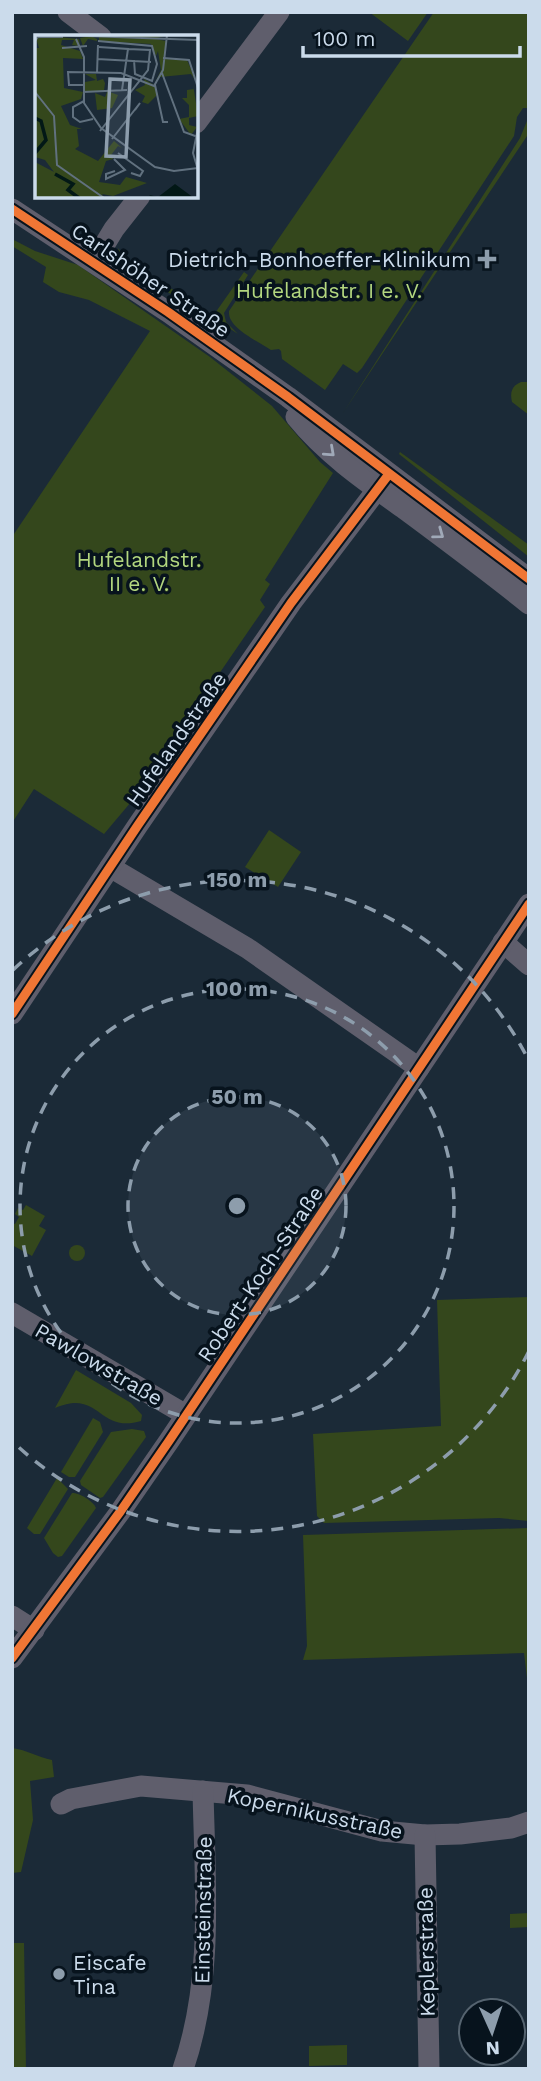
<svg xmlns="http://www.w3.org/2000/svg" width="541" height="2081" font-family="'Work Sans',sans-serif">
<rect width="100%" height="100%" fill="#1b2a37"/>
<g fill="#34471c">
<path d="M369 12H428L408 41Z"/>
<path d="M434 12H529V108H523L517 117 514 136 362 368 357 373 343 364 325 390 282 359 281 351 279 349 271 350C258 341 227 328 229 311Z"/>
<path d="M529 116V133L343 413 520 138Z"/>
<path d="M12 239 35 251 78 265 210 357 272 406 320 462 333 473 265 580 270 584 260 600 265 607 131 802 104 834 34 789 12 823V537L150 331 89 300 59 292 43 282 46 267 12 246Z"/>
<path d="M118 248 126 259 213 316 244 272 248 275 224 313 226 322 238 334 223 324 208 320 126 263 120 256Z"/>
<path d="M521 382H529V415L512 402C510 393 511 386 521 382Z"/>
<path d="M400 452 529 545V557L399 454Z"/>
<path d="M269 830 301 852 278 887 245 867Z"/>
<path d="M26 1205 45 1216 39 1226 46 1230 32 1256 12 1245V1223L15 1224 19 1217 15 1214 18 1208 23 1210Z"/>
<circle cx="77" cy="1253" r="8"/>
<path d="M529 1297V1521L499 1518 324 1523 317 1516 313 1434 441 1426 437 1300Z"/>
<path d="M76 1370 131 1403 142 1415 141 1421C98 1434 100 1388 55 1408Z"/>
<path d="M93 1418 100 1422 103 1432 75 1477H69L61 1472Z"/>
<path d="M132 1429 144 1431 146 1437 103 1497 100 1498 81 1485 80 1481 111 1432Z"/>
<path d="M57 1478 68 1489 40 1534H34L27 1528Z"/>
<path d="M72 1493C80 1493 93 1501 96 1508L62 1556 58 1557 53 1553 44 1538Z"/>
<path d="M529 1528V1695L524 1653 303 1660 307 1646 303 1535Z"/>
<path d="M12 1748C27 1750 38 1757 52 1760L54 1777 30 1781 33 1820 21 1872 12 1873Z"/>
<path d="M529 1913V1927L510 1928V1914Z"/>
<path d="M12 1943H24L26 2069H12Z"/>
<path d="M347 2045V2065L309 2066V2046Z"/>
</g>
<g fill="none" stroke-linecap="round" stroke-linejoin="round">
<g stroke="#5f5e6c" stroke-width="21">
<path d="M68 12 101 37"/>
<path d="M196 123 279 12"/>
<path d="M12 209 168 312 288 397 529 579"/>
<path d="M94 262 114 229 140 196"/>
<path d="M296 417C326 454 365 481 403 508 446 540 488 571 529 604"/>
<path d="M110 867 247 948 419 1068"/>
<path d="M503 942 529 965"/>
<path d="M12 1014 138 825 291 603 389 474"/>
<path d="M12 1313 186 1415"/>
<path d="M12 1616 34 1630"/>
<path d="M12 1658 120 1512 169 1441 529 904"/>
<path d="M61 1804 71 1799 141 1786 247 1795 382 1831 425 1835 460 1834 511 1828 529 1822"/>
<path d="M425 1835 429 2069"/>
<path d="M183 2069C214 1979 205 1885 203 1791"/>
</g>
<defs>
<g id="cycleway">
<path d="M12 209 168 312 288 397 529 579"/>
<path d="M12 1014 138 825 291 603 389 474"/>
<path d="M12 1658 120 1512 169 1441 529 904"/>
</g>
</defs>
<use href="#cycleway" stroke="#07131d" stroke-width="13"/>
<use href="#cycleway" stroke="#f07635" stroke-width="9"/>
</g>
<defs><path id="oneway-chevron" d="M-2-3.5L2.5 0L-2 3.5" fill="none" stroke-width="1.6" stroke-linecap="round" stroke-linejoin="round" transform="scale(1.75)"/></defs>
<g stroke="#a0a9b8">
<use href="#oneway-chevron" transform="translate(330 452) rotate(42)"/>
<use href="#oneway-chevron" transform="translate(439 534) rotate(36)"/>
</g>
<circle cx="237" cy="1206" r="109" fill="#8d9dac" fill-opacity=".12"/>
<g fill="none" stroke="#8d9dac" stroke-width="3.5" stroke-dasharray="12 9">
<circle cx="237" cy="1206" r="109"/>
<circle cx="237" cy="1206" r="217"/>
<path d="M529 1351A326 326 0 0 1 13 1442M13 970A326 326 0 0 1 529 1061"/>
</g>
<g fill="#8d9dac" stroke="#07131d" stroke-width="2.5">
<path d="M483.5 248.5h7v7h7v7h-7v7h-7v-7h-7v-7h7z"/>
<circle cx="59" cy="1974" r="7"/>
</g>
<g text-anchor="middle" dominant-baseline="central" stroke-width="7" stroke-linejoin="round" paint-order="stroke">
<g font-size="21" fill="#cbdbeb" stroke="#07131d" text-anchor="end">
<text x="471" y="259">Dietrich-Bonhoeffer-Klinikum</text>
<text x="73" y="1962" text-anchor="start">Eiscafe<tspan x="73" dy="24">Tina</tspan></text>
</g>
<g font-size="21" fill="#cbdbeb" stroke="#07131d">
<text transform="translate(151 280) rotate(34)">Carlshöher Straße</text>
<text transform="translate(176 739) rotate(-55)">Hufelandstraße</text>
<text transform="translate(260 1274) rotate(-56)">Robert-Koch-Straße</text>
<text transform="translate(99 1364) rotate(30)">Pawlowstraße</text>
<text transform="translate(315 1813) rotate(12)">Kopernikusstraße</text>
<text transform="translate(203 1910) rotate(-89)">Einsteinstraße</text>
<text transform="translate(426 1952) rotate(-91)">Keplerstraße</text>
</g>
<g font-size="21" fill="#b3d77f" stroke="#07131d">
<text x="329" y="290">Hufelandstr. I e. V.</text>
<text x="139" y="559">Hufelandstr.<tspan x="139" dy="24">II e. V.</tspan></text>
</g>
</g>
<g transform="translate(35 35)">
<rect width="163" height="163" fill="#1b2a37"/>
<path d="M0 0 44 4 45 11 37 10 39 5H27L26 10 45 16 48 24 28 23 29 53 48 57 46 64 26 71 35 90 47 94H42L44 111 40 114 63 126 79 106 87 113 83 111 76 120 78 124 71 126 64 147 85 150 91 142 112 148 78 161 67 159 69 163H0V127L19 137 10 125 0 122V13H4ZM45 0H131L120 4 131 6 128 28 129 24 152 25 161 46 156 39 125 42 119 50 123 59 113 69 107 67 110 61 100 55 110 50 109 44 119 50 126 35 123 16 121 21 116 9 64 6V1L58 2 62 4V6L53 4 48 11 45 3 58 1ZM50 39H61L62 46 68 44 70 48 69 55 83 60 77 73 62 75 60 58 70 62 72 57 50 56V47L61 45ZM158 49 163 81 154 83V90L162 92 156 100 144 84 154 82V70L147 63H152V55L159 54Z" fill="#34471c"/>
<path d="M140 149 159 163H118L114 160 123 162Z" fill="#021816"/>
<path fill="none" stroke="#021816" stroke-width="3.5" d="M0 83 6 86 11 105 0 118M20 139 38 149 33 155 44 163"/>
<path fill="none" stroke="#61717f" stroke-width="2" d="M24 0 163 5M41 4 49 22V68L66 93 120 132 139 136 163 133M0 6 3 2H28M63 6 117 11 122 29 117 46 100 39 99 25M64 12 93 14 87 55M27 13 52 11M128 23 154 25 163 53M62 24 116 27M62 38 63 10M127 38 149 97 163 102M49 50H34L33 37 86 38 119 51 128 35 132 0M120 50 128 87H133M0 57 19 81 22 130 69 163M48 57 92 55M49 66 38 72V82L45 87 58 84M163 93 158 118 163 135M65 96 113 35 115 15 93 14M77 104 105 68 100 75M83 118 108 136 105 141 96 138M79 124 90 135 71 144V139L80 136"/>
<path fill="#8d9dac" fill-opacity="0.15" stroke="#8d9dac" stroke-width="3.5" d="M75 44 95 45 91 122 71 121Z"/>
<rect width="163" height="163" fill="none" stroke="#cbdbeb" stroke-width="3.5"/>
</g>
<circle cx="237" cy="1206" r="10" fill="#8d9dac" stroke="#07131d" stroke-width="3.5"/>
<g font-size="21" text-anchor="middle" font-weight="bold" fill="#8d9dac" stroke="#07131d" stroke-width="7" stroke-linejoin="round" paint-order="stroke">
<text x="237" y="887">150 m</text>
<text x="237" y="996">100 m</text>
<text x="237" y="1104">50 m</text>
</g>
<rect width="541" height="2081" fill="none" stroke="#cbdbeb" stroke-width="28"/>
<g transform="translate(492 2032) rotate(177)"><circle r="33" fill="#07131d" stroke="#55636f" stroke-width="2"/>
<path d="M0-5L12 26L0 18L-12 26Z" fill="#8d9dac"/>
<text y="-10" font-size="19" font-weight="bold" text-anchor="middle" fill="#cbdbeb">N</text>
</g>
<path d="M303 46v10h217v-10" fill="none" stroke="#cbdbeb" stroke-width="3.5"/>
<text x="314" y="46" font-size="21" fill="#cbdbeb" stroke="#07131d" stroke-width="5" paint-order="stroke">100 m</text>
</svg>
